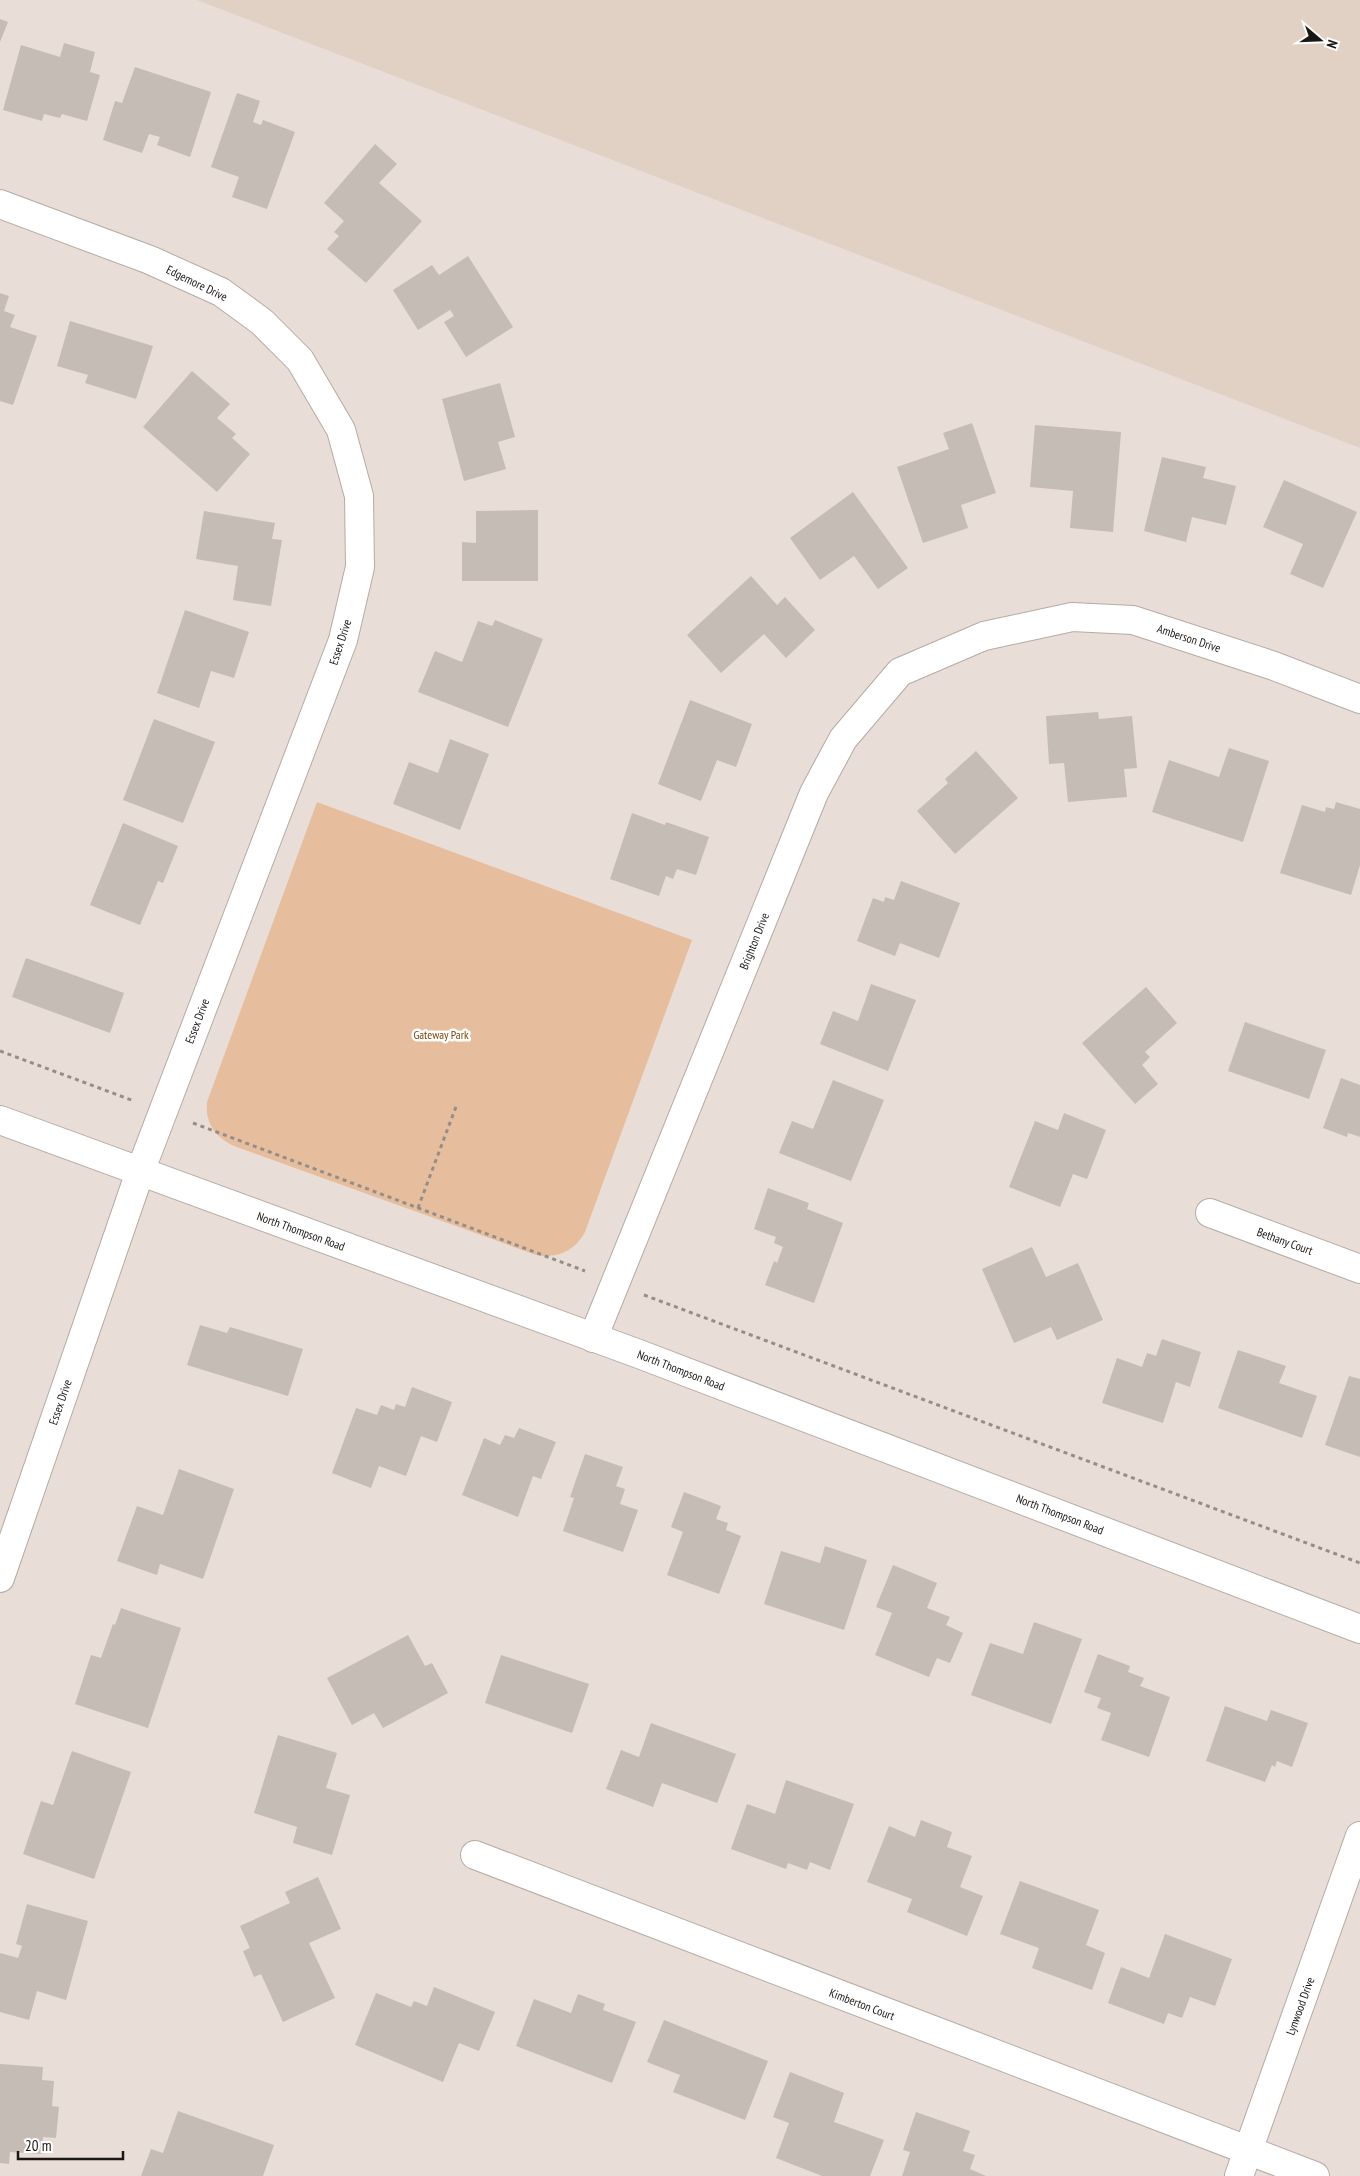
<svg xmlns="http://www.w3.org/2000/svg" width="1360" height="2176" font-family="'PT Sans Narrow',sans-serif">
<rect width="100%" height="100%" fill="#e8ded7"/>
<path fill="#e1d1c5" d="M197 0H1360V448Z"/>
<path fill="#e6be9e" d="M317 802 692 940 585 1232C575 1251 557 1259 536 1255L234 1146C215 1137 205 1123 207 1102Z"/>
<g fill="#c5bcb5">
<path d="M0 19 8 22 0 42Z"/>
<path d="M64 43 95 52 90 72 100 75 87 121 62 114 60 118 44 114 42 121 3 110 21 45 60 57Z"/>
<path d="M135 67 211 92 190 157 157 145 160 137 149 134 142 153 103 140 115 101 122 103Z"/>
<path d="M237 93 260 101 253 122 261 125 263 120 295 132 267 209 232 197 239 177 211 167Z"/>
<path d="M375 144 397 164 379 183 422 221 366 283 327 249 339 236 334 232 344 221 324 203Z"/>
<path d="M468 256 513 327 466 357 444 322 454 316 450 310 418 330 393 290 432 265 439 275Z"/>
<path d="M0 293 9 296 4 311 15 315 10 327 37 336 13 405 0 401Z"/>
<path d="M70 321 153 346 136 399 85 383 88 375 57 366Z"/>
<path d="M192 371 230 404 217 418 236 434 232 438 250 454 217 492 143 427Z"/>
<path d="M500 383 515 437 498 442 506 469 464 481 442 399Z"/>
<path d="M972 423 996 493 961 505 968 528 923 543 897 467 949 449 943 433Z"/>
<path d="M1035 425 1121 432 1113 532 1070 528 1073 491 1030 487Z"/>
<path d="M1162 457 1206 467 1203 478 1236 486 1226 525 1192 517 1186 542 1144 531Z"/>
<path d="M1284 480 1357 512 1323 588 1290 574 1303 544 1263 527Z"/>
<path d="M853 492 908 568 878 589 854 556 820 580 790 538Z"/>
<path d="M538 510V581H462V542L476 543V511Z"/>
<path d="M204 511 275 523 272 539 282 540 271 606 233 600 238 566 196 559Z"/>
<path d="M751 576 777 605 785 597 815 630 786 658 764 634 721 673 687 635Z"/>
<path d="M185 610 249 632 234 678 211 671 199 708 157 693Z"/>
<path d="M495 620 543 639 508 727 418 692 435 651 462 662 478 621 492 626Z"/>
<path d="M690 700 752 724 736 767 717 760 701 801 658 784Z"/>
<path d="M1098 712 1099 719 1132 716 1137 768 1124 769 1127 797 1068 802 1064 763 1049 764 1046 716Z"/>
<path d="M154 719 215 742 183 823 123 800Z"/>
<path d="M450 739 489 754 460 830 393 804 409 762 438 773Z"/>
<path d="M1229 748 1269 761 1243 842 1152 812 1169 760 1219 777Z"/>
<path d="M976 751 1018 798 955 854 917 811 948 783 945 779Z"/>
<path d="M1336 802 1360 809V865L1351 895 1280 873 1302 805 1325 812 1326 807 1334 809Z"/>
<path d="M632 813 665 825 666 822 709 837 696 875 677 869 673 879 666 876 659 896 610 879Z"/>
<path d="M123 823 178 846 163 883 158 881 140 925 90 905Z"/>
<path d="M901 881 960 903 939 958 900 943 895 956 857 941 873 898 884 902 885 897 894 900Z"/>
<path d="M26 958 124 993 110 1033 12 997Z"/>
<path d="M871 984 916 1000 888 1071 820 1044 833 1011 858 1021Z"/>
<path d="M1146 987 1177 1023 1145 1052 1150 1057 1142 1065 1158 1084 1135 1104 1082 1043Z"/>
<path d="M1245 1022 1326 1050 1309 1099 1228 1071Z"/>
<path d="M1341 1078 1360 1085V1137L1348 1133 1347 1137 1323 1128Z"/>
<path d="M833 1080 884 1100 851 1181 779 1153 792 1121 813 1129Z"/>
<path d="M1064 1113 1106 1130 1087 1179 1073 1174 1060 1207 1009 1187 1035 1121 1058 1130Z"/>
<path d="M768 1188 809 1203 807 1209 843 1223 814 1303 765 1285 774 1261 777 1263 783 1247 774 1243 776 1237 754 1229Z"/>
<path d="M1032 1247 1046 1277 1078 1263 1103 1320 1057 1340 1051 1327 1014 1343 982 1269Z"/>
<path d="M200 1325 227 1333 230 1327 303 1349 288 1396 187 1365Z"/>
<path d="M1162 1339 1201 1352 1190 1387 1176 1382 1163 1423 1102 1403 1117 1358 1142 1367 1147 1353 1156 1356Z"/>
<path d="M1238 1350 1286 1366 1279 1383 1317 1396 1302 1438 1218 1408Z"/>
<path d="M1349 1376 1360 1379V1457L1325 1445Z"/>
<path d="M412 1387 452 1402 437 1442 421 1436 406 1476 379 1466 371 1488 332 1473 356 1408 377 1415 381 1405 394 1410 396 1404 405 1407Z"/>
<path d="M519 1428 556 1442 541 1479 533 1476 518 1517 462 1495 484 1438 500 1445 505 1435 514 1438Z"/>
<path d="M585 1454 623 1467 616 1486 625 1489 620 1504 638 1510 623 1552 563 1531 574 1498 570 1497Z"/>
<path d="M179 1469 234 1489 203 1579 160 1564 157 1575 117 1561 137 1506 163 1515Z"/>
<path d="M684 1492 721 1506 716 1519 728 1523 726 1530 741 1536 719 1594 667 1575 683 1532 671 1527Z"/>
<path d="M825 1546 867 1560 844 1630 764 1604 781 1551 820 1563Z"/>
<path d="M893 1565 937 1583 927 1608 950 1617 946 1625 963 1633 950 1663 937 1658 929 1677 875 1655 892 1613 876 1607Z"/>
<path d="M121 1608 181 1628 148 1728 75 1704 91 1655 101 1658 113 1624 115 1625Z"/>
<path d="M1034 1622 1082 1639 1051 1724 971 1695 990 1643 1023 1654Z"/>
<path d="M408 1635 425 1666 432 1663 448 1693 383 1728 374 1713 352 1725 327 1678Z"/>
<path d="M1098 1654 1130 1666 1128 1672 1144 1678 1140 1686 1170 1697 1149 1757 1101 1740 1111 1713 1097 1708 1101 1698 1084 1692Z"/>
<path d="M501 1655 589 1684 572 1733 485 1703Z"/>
<path d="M1225 1706 1267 1721 1271 1710 1308 1723 1292 1767 1277 1761 1275 1767 1272 1765 1265 1782 1206 1761Z"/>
<path d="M651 1723 736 1754 717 1803 662 1783 653 1807 606 1789 621 1750 639 1757Z"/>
<path d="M278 1735 337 1753 326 1788 350 1795 332 1855 293 1843 297 1827 254 1813Z"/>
<path d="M72 1751 131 1772 94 1879 23 1854 41 1801 53 1805Z"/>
<path d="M786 1780 854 1804 830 1870 810 1862 807 1870 788 1863 786 1869 731 1849 747 1804 775 1814Z"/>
<path d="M921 1820 952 1832 947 1847 972 1856 960 1887 983 1896 967 1936 907 1912 912 1899 867 1882 889 1826 915 1837Z"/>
<path d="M318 1877 341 1929 309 1943 335 1998 283 2022 261 1974 254 1977 243 1951 250 1948 240 1926 290 1903 285 1892Z"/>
<path d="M1020 1881 1099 1910 1086 1945 1105 1953 1092 1990 1032 1968 1039 1948 1000 1934Z"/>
<path d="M27 1904 88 1921 66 2000 37 1991 29 2020 0 2012V1953L18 1958 22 1946 16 1944Z"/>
<path d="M1165 1934 1232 1959 1215 2006 1190 1997 1182 2018 1168 2013 1164 2024 1108 2003 1121 1967 1149 1978Z"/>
<path d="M434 1987 495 2012 479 2051 459 2043 443 2082 355 2045 376 1993 411 2007 414 2001 427 2006Z"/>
<path d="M578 1994 605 2004 603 2010 636 2022 612 2083 516 2046 534 1999 571 2013Z"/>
<path d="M664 2020 768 2061 745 2120 673 2092 680 2075 647 2062Z"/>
<path d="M0 2064 43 2067 42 2080 54 2081 52 2106 59 2107 56 2138 43 2137 42 2154 10 2152 9 2164 0 2163Z"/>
<path d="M790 2072 844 2093 834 2122 884 2140 870 2176H822L776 2158 789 2123 773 2117Z"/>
<path d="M178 2111 274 2145 263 2176H141L151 2149 163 2153Z"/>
<path d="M916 2112 970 2131 963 2151 975 2155 970 2169 986 2176H902L910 2152 903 2150Z"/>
</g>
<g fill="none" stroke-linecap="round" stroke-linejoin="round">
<defs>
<g id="street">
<path d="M0 204 150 260 221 292 262 322 300 360 341 430 359 496 360 567 343 640 140 1172 0 1578"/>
<path d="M1210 1213 1360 1269"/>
<path d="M593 1338 814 793 843 739 900 672 984 636 1072 617 1133 620 1274 666 1360 699"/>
<path d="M475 1855 1315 2176"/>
<path d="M1239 2176 1360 1836"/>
</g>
<path id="secondary" d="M0 1120 639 1354 1360 1629"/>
</defs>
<use href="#street" stroke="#b4aba4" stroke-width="30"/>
<use href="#secondary" stroke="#b4aba4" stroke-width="30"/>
<g stroke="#958d88" stroke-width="3" stroke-dasharray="4 4" stroke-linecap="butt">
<path d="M0 1051 134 1101"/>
<path d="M193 1123 585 1271"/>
<path d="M418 1208 457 1104"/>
<path d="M644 1295 1360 1563"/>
</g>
<use href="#street" stroke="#fff" stroke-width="28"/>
<use href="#secondary" stroke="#fff" stroke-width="28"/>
</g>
<g text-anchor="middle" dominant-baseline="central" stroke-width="5" stroke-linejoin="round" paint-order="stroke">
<g font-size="12" fill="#1a1614" stroke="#fff">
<text transform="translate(197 283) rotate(26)">Edgemore Drive</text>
<text transform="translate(1189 638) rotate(18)">Amberson Drive</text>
<text transform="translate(340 642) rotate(-72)">Essex Drive</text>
<text transform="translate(754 941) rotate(-68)">Brighton Drive</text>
<text transform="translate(197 1021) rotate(-69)">Essex Drive</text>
<text transform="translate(301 1231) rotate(20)">North Thompson Road</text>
<text transform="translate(1285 1241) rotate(20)">Bethany Court</text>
<text transform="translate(681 1370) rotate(21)">North Thompson Road</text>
<text transform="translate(60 1402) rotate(-71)">Essex Drive</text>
<text transform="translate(1060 1514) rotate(21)">North Thompson Road</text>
<text transform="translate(862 2004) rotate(21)">Kimberton Court</text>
<text transform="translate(1300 2006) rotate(-70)">Lynwood Drive</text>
</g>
<g font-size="12" fill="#804709" stroke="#fff">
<text x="441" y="1034">Gateway Park</text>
</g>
</g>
<g transform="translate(1320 40) rotate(109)" stroke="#ffffff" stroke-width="4" paint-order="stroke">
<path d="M0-4L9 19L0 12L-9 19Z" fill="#1a1614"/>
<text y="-8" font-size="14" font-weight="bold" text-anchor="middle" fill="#1a1614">N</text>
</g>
<path d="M18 2151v8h105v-8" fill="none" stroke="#1a1614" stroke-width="2.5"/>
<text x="25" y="2151" font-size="15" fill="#1a1614" stroke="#ffffff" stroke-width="4" paint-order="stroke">20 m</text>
</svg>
